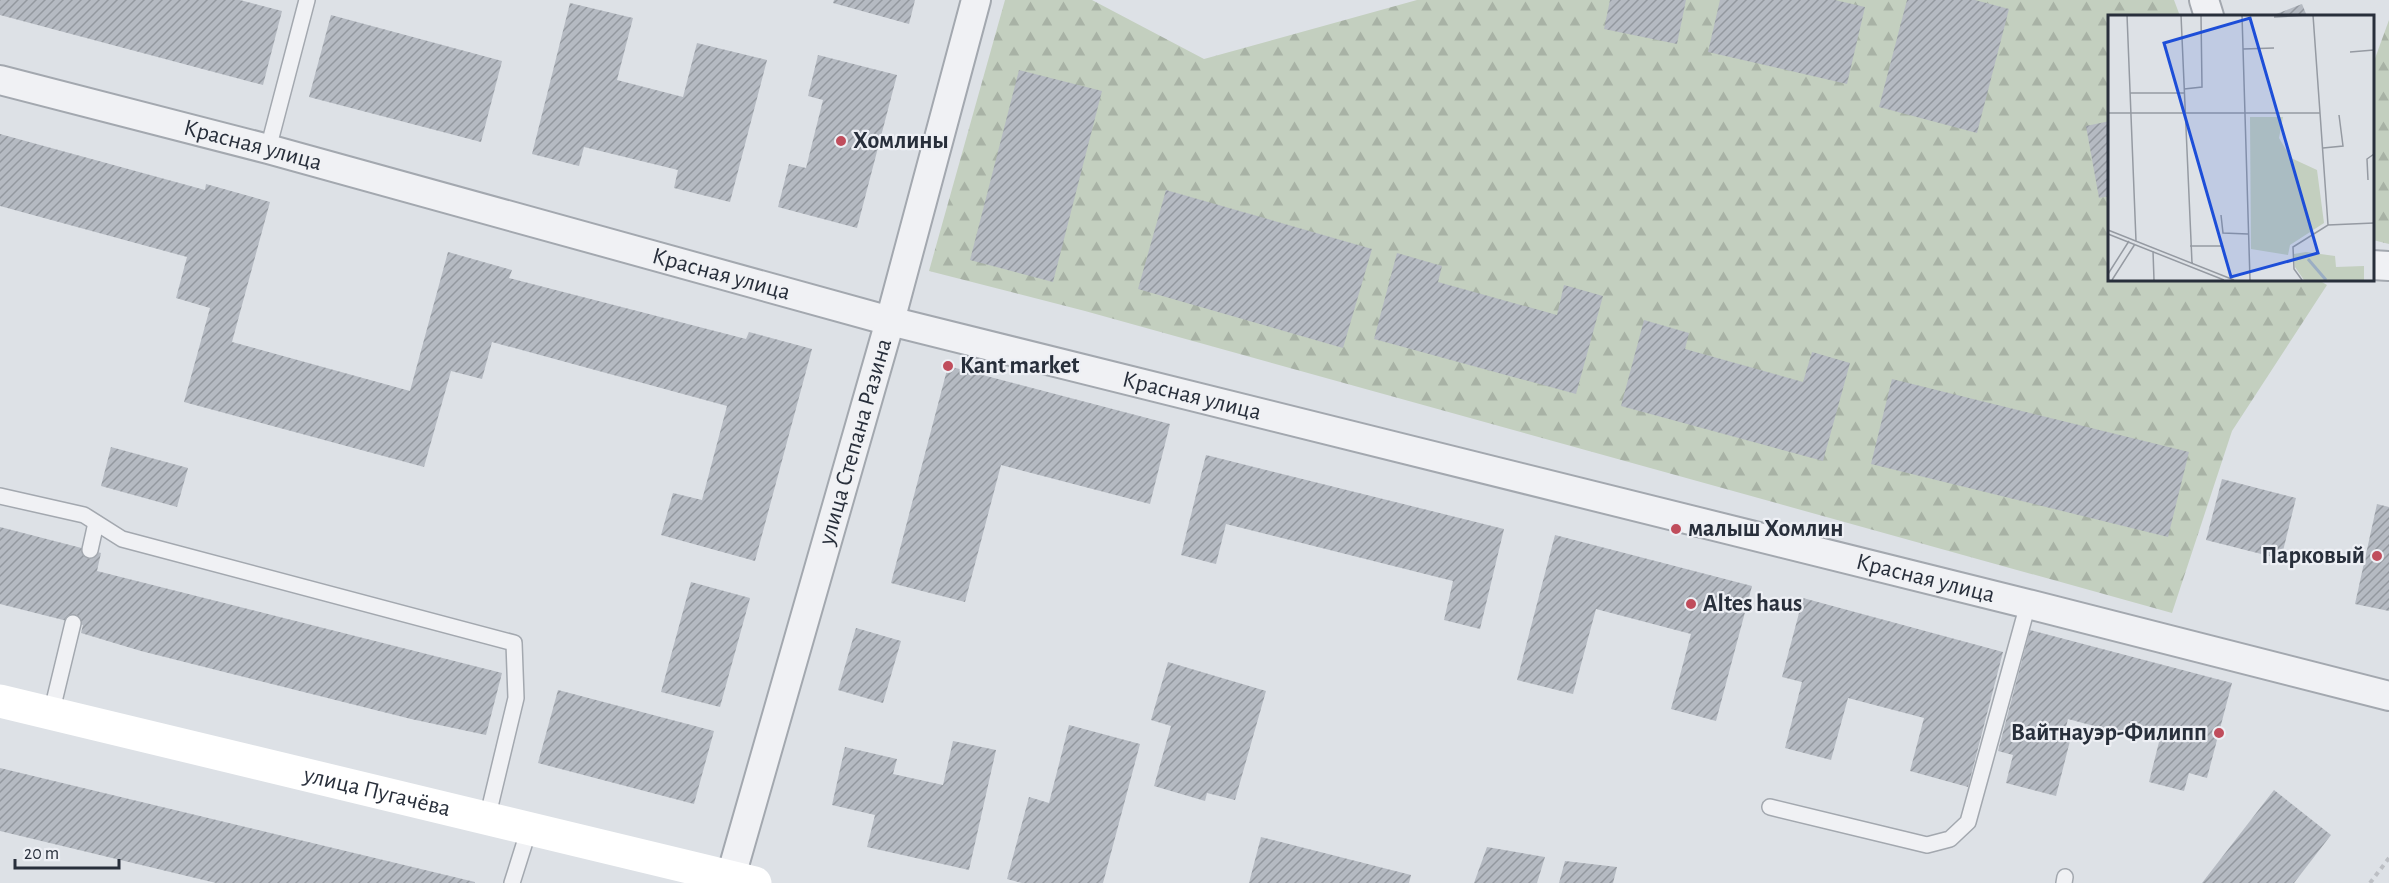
<svg xmlns="http://www.w3.org/2000/svg" width="2389" height="883" font-family="'Alegreya Sans',sans-serif">
<defs>
<pattern id="forest-firs" width="22" height="20" patternUnits="userSpaceOnUse" patternTransform="scale(1.5)"><rect width="22" height="20" fill="#c3cfbf"/><path d="M5 1l3.5 6h-7zM16 11l3.5 6h-7z" fill="#a8b2a5"/></pattern>
<pattern id="building-hatch" width="6" height="6" patternUnits="userSpaceOnUse" patternTransform="scale(1.5)"><rect width="6" height="6" fill="#b5bac2"/><path d="M-1 1l2-2M0 6l6-6M5 7l2-2" fill="none" stroke="#93989f"/></pattern>
</defs>
<rect width="100%" height="100%" fill="#dde1e6"/>
<g fill="url(#forest-firs)">
<path d="M1005 0H1092L1204 59 1417 0H2174L2180 16H2110V279H2317L2327 285 2232 431 2172 613 1085 311 929 271Z"/>
<path d="M2389 20V244L2373 240V64Z"/>
</g>
<g fill="url(#building-hatch)">
<path d="M0 0H240L282 11 263 85 0 15Z"/>
<path d="M834 0H915L909 24 833 3Z"/>
<path d="M1610 0H1686L1677 44 1604 29Z"/>
<path d="M1720 0H1835L1865 7 1847 84 1708 52Z"/>
<path d="M1907 0H1975L2009 9 1977 133 1879 107Z"/>
<path d="M570 3 633 18 617 80 683 97 697 43 767 60 730 202 674 188 678 170 584 147 579 166 532 154Z"/>
<path d="M2302 4 2307 16H2271Z"/>
<path d="M331 15 502 61 481 142 309 97Z"/>
<path d="M818 55 897 75 857 228 778 207 789 164 806 168 823 100 808 96Z"/>
<path d="M1019 70 1102 91 1053 282 970 260Z"/>
<path d="M2110 121V196L2099 198 2086 126Z"/>
<path d="M0 134 205 190 206 184 270 202 232 342 410 391 448 252 512 270 509 278 746 339 749 332 812 349 755 561 661 535 673 493 702 500 727 406 492 342 482 379 451 371 424 467 184 402 210 308 176 298 187 257 0 206Z"/>
<path d="M1166 190 1372 249 1343 348 1138 289Z"/>
<path d="M1397 253 1442 266 1438 282 1557 315 1564 285 1603 296 1576 394 1374 339Z"/>
<path d="M1644 320 1689 333 1685 349 1803 382 1812 352 1850 363 1823 461 1621 406Z"/>
<path d="M948 366 1170 424 1150 504 1001 465 965 602 891 583Z"/>
<path d="M1892 379 2189 452 2168 537 1871 464Z"/>
<path d="M111 447 188 468 177 507 101 486Z"/>
<path d="M1206 455 1504 529 1480 629 1444 620 1453 581 1226 524 1216 564 1181 555Z"/>
<path d="M2222 479 2296 498 2281 559 2206 540Z"/>
<path d="M2377 504 2389 507V611L2355 604Z"/>
<path d="M0 527 101 553 97 571 502 673 486 735 411 719 141 651 81 633 83 625 0 604Z"/>
<path d="M1555 535 1752 586 1716 721 1671 709 1691 634 1596 609 1573 694 1517 680Z"/>
<path d="M691 582 750 598 720 707 661 692Z"/>
<path d="M1803 598 2003 652 1968 787 1910 771 1924 718 1848 698 1831 760 1785 748 1802 682 1782 677Z"/>
<path d="M856 628 901 641 883 703 838 690Z"/>
<path d="M2030 630 2232 683 2207 778 2189 773 2184 791 2149 782 2161 734 2138 728 2135 737 2068 719 2066 727 2073 729 2056 796 2006 783 2013 755 1998 751Z"/>
<path d="M1168 662 1266 691 1235 800 1207 793 1205 801 1154 786 1171 726 1151 720Z"/>
<path d="M558 690 714 731 694 804 538 763Z"/>
<path d="M1069 725 1140 744 1103 883H1022L1007 879 1029 797 1049 803Z"/>
<path d="M953 741 996 750 969 870 867 847 875 815 832 805 845 747 897 759 893 774 943 785Z"/>
<path d="M0 768 475 882V883H216L0 831Z"/>
<path d="M2274 790 2331 835 2294 883H2202Z"/>
<path d="M1261 837 1411 875 1409 883H1249Z"/>
<path d="M1487 847 1545 857 1537 883H1474Z"/>
<path d="M1565 861 1617 867 1613 883H1559Z"/>
</g>
<g fill="none" stroke-linecap="round" stroke-linejoin="round">
<defs>
<g id="lane">
<path d="M268 149 307 0"/>
<path d="M0 496 84 515 122 539 514 643 516 698 487 819"/>
<path d="M90 550 96 523"/>
<path d="M51 714 73 623"/>
<path d="M1770 807 1927 845 1950 839 1968 822 2028 604"/>
<path d="M512 883 529 829"/>
<path d="M2064 883 2065 877"/>
</g>
<g id="street">
<path d="M2204 0 2209 16"/>
<path id="s1" d="M0 80 268 149 890 321 2028 604 2389 696"/>
<path d="M2372 265 2389 266"/>
<path id="s2" d="M729 883 890 321 976 0"/>
</g>
</defs>
<use href="#lane" stroke="#a3a8af" stroke-width="18"/>
<use href="#street" stroke="#a3a8af" stroke-width="32"/>
<path stroke="#bcbfc4" stroke-width="4" stroke-dasharray="4.5 4.5" stroke-linecap="butt" d="M2370 883 2389 858"/>
<use href="#lane" stroke="#f0f1f4" stroke-width="15"/>
<use href="#street" stroke="#f0f1f4" stroke-width="28"/>
<path stroke="#fff" stroke-width="33" id="s3" d="M0 701 755 883"/>
</g>
<g fill="#c04d5c" stroke="#edeff4" stroke-width="2">
<circle cx="841" cy="141" r="6"/>
<circle cx="948" cy="366" r="6"/>
<circle cx="1676" cy="529" r="6"/>
<circle cx="2377" cy="556" r="6"/>
<circle cx="1691" cy="604" r="6"/>
<circle cx="2219" cy="733" r="6"/>
</g>
<g text-anchor="middle" dominant-baseline="central" stroke-width="4.5" stroke-linejoin="round" paint-order="stroke">
<g font-size="24" font-weight="bold" fill="#282f3b" stroke="#edeff4" text-anchor="start">
<text x="853" y="141">Хомлины</text>
<text x="960" y="366">Kant market</text>
<text x="1688" y="529">малыш Хомлин</text>
<text x="2365" y="556" text-anchor="end">Парковый</text>
<text x="1703" y="604">Altes haus</text>
<text x="2207" y="733" text-anchor="end">Вайтнауэр-Филипп</text>
</g>
<g font-size="24" fill="#282f3b" stroke="#edeff4">
<text stroke="none"><textPath href="#s1" startOffset="261">Красная улица</textPath></text>
<text stroke="none"><textPath href="#s1" startOffset="747">Красная улица</textPath></text>
<text stroke="none"><textPath href="#s1" startOffset="1233">Красная улица</textPath></text>
<text stroke="none"><textPath href="#s2" startOffset="459">улица Степана Разина</textPath></text>
<text stroke="none"><textPath href="#s1" startOffset="1989">Красная улица</textPath></text>
<text stroke="none"><textPath href="#s3" startOffset="388">улица Пугачёва</textPath></text>
</g>
</g>
<g transform="translate(2108 15)">
<rect width="266" height="266" fill="#dde1e6"/>
<path d="M142 102H175L171 123 183 143 209 155 216 208 182 230 180 240 143 234ZM198 237 227 241 228 252 256 251V265H196L187 252 186 239Z" fill="#c3cfbf"/>
<path fill="none" stroke="#9baec3" stroke-width="3" d="M200 244 218 265"/>
<path fill="none" stroke="#959aa2" stroke-width="1.5" d="M19 0 28 226M73 0 84 248M134 0 142 265M205 0 220 210M166 2 199 0M135 34 166 33M242 37 266 35M76 74 94 72 93 0M22 78H76M0 98H212M215 133 235 131 231 100M260 165 259 144 266 139M113 200 115 218 140 219M0 215 126 265M0 219 116 265M82 231H114M45 236 46 265M0 259 21 226M4 265 27 229M194 265 186 254 185 232 220 210 266 208"/>
<path fill="#1d4ed8" fill-opacity="0.15" stroke="#1d4ed8" stroke-width="3" d="M142 3 210 238 123 262 56 28Z"/>
<rect width="266" height="266" fill="none" stroke="#282f3b" stroke-width="3"/>
</g>
<path d="M15 859v9h104v-9" fill="none" stroke="#282f3b" stroke-width="3"/>
<text x="24" y="859" font-size="18" fill="#282f3b" stroke="#edeff4" stroke-width="4.5" paint-order="stroke">20 m</text>
</svg>
